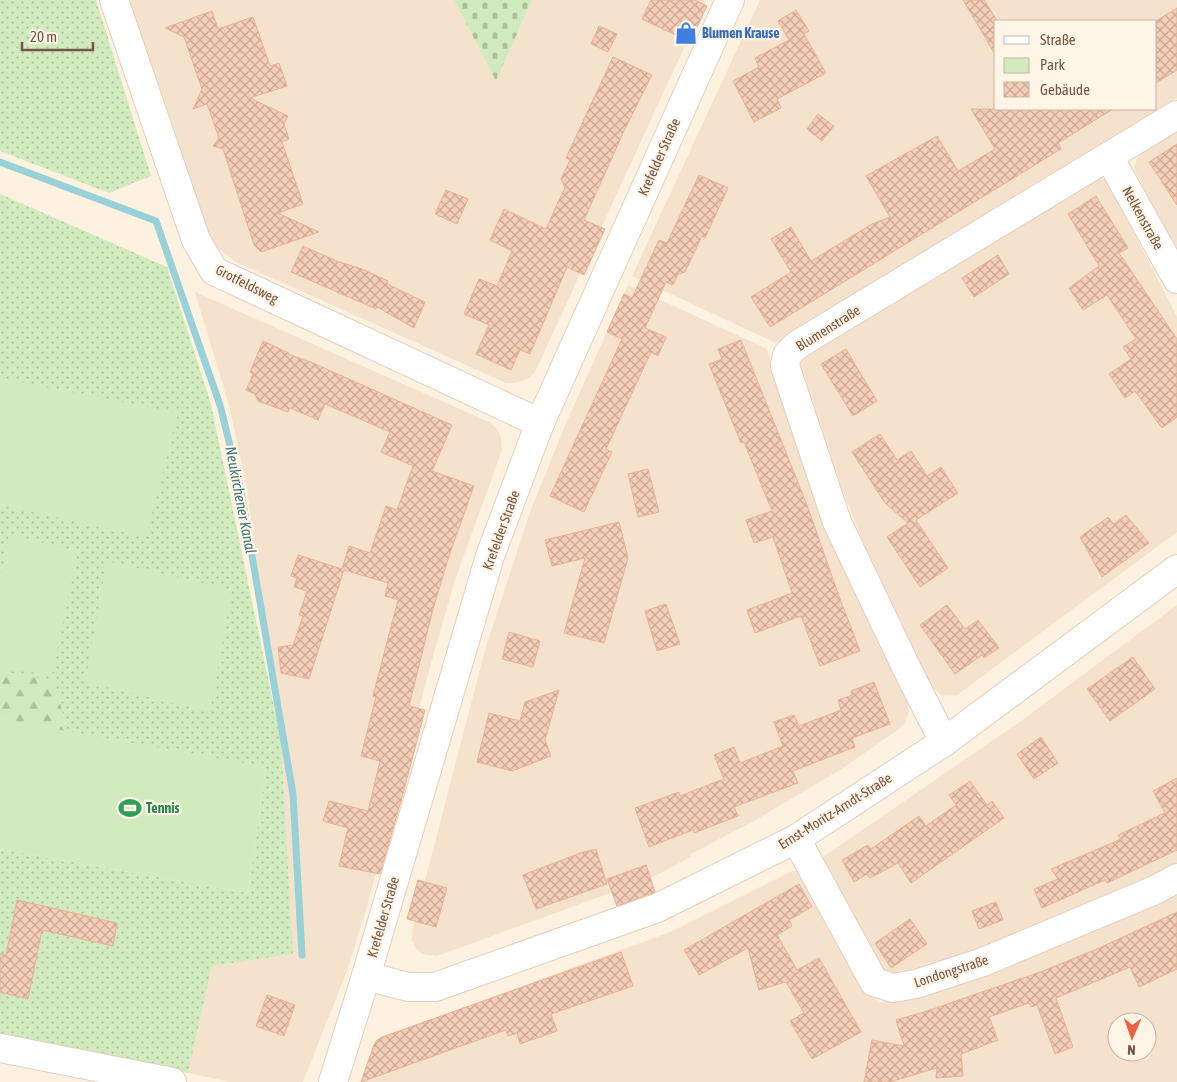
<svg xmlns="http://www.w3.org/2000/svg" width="1177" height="1082" font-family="'Asap Condensed',sans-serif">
<defs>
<pattern id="green-dots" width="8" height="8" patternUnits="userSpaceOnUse" patternTransform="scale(1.25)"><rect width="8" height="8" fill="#d1ebbe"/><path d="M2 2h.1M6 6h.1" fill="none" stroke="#aec19c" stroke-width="1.8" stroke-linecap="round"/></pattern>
<pattern id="forest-firs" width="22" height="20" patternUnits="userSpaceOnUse" patternTransform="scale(1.25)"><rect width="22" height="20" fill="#d1ebbe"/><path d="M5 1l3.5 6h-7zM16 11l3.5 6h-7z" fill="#aec19c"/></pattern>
<pattern id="cemetery-stones" width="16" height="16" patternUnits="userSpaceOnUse" patternTransform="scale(1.25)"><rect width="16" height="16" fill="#d1ebbe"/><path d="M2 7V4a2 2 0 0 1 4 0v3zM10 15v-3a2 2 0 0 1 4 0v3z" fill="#aec19c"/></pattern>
<pattern id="building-cross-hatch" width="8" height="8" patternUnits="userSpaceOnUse" patternTransform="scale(1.25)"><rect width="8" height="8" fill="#f4cdb6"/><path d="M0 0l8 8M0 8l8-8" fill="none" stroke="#caa996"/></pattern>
</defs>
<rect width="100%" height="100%" fill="#fdf1df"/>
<g fill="#f5e2cd" fill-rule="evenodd">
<path d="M126 0H454L496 81 532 0H706L535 372 529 378 515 383H506L234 261 214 245 208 234Z"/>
<path d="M760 0H1177V98L776 343 632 276ZM996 21H1156V109H996Z"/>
<path d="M1177 128V254L1134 169 1137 159 1141 151Z"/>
<path d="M1098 179 1105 180 1109 184 1177 317V532L957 695 943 696 933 688 895 613 860 535 830 458 802 373 801 365 803 359 807 353 1091 180Z"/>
<path d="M628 285 767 349 805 468 906 696 909 704 908 714 905 723 899 729 840 770 752 822 691 854V857L649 879 437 956 422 954 416 948 412 941V931L485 650 530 512 567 421Z"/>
<path d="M195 292 489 422 497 429 501 437 502 450 455 580 430 667 368 903 348 968 303 1082H230L188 1073 212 966 293 954 281 741 246 483 229 405Z"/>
<path d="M1177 605V868L963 958 886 978 821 862 823 857 1021 721Z"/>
<path d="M792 871H799L805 876 878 1003 933 987 1177 888V1082H360L374 1043 380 1038 670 932ZM1117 1022H1147V1052H1117Z"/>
</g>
<g fill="url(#green-dots)">
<path d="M0 0H96L151 176 109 193 0 151Z"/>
<path d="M0 194 167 267 211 404 281 741 293 954 212 966 188 1073 0 1036V849L248 893 266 767 68 732 54 681 0 671Z"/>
</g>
<path fill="url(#forest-firs)" d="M0 671 54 680 68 732 0 719Z"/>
<path fill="url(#cemetery-stones)" d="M454 0H532L496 81Z"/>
<g fill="#d1ebbe">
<path d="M0 378 178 413 146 537 0 505Z"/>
<path d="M9 534 78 552 52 675 0 668V581Z"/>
<path d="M107 561 232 590 210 712 85 682Z"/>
<path d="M0 719 266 767 248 893 0 849Z"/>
</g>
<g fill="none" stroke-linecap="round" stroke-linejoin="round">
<path stroke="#99d1d9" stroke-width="7" d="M0 162 156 221 220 405 240 486 293 794 302 955"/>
</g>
<g fill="url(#building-cross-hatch)" stroke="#e7b295">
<path d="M651 0H695L707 6 690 42 642 19Z"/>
<path d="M963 0H984L996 19V56Z"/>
<path d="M1177 8V70L1156 83V21Z"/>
<path d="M796 10 809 31 804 34 826 73 777 99 781 108 754 122 733 81 759 67 755 58 789 40 778 21Z"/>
<path d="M212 11 218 29 253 17 270 66 279 63 287 86 250 98 288 116 284 124 289 139 282 142 303 204 278 213 319 232 261 252 254 245 223 149 213 146 219 138 207 104 193 109 202 89 184 37 165 28Z"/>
<path d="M599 26 617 34 608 52 591 44Z"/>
<path d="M613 57 652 75 624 131 584 220 605 229 584 275 567 267 530 354 520 350 511 370 476 354 489 325 464 314 479 279 497 286 512 251 490 240 504 209 546 229 565 187 561 179 570 160 566 158Z"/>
<path d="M971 109H1113L1058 143 1061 149 770 327 751 297 791 272 771 239 791 227 811 261 872 224 890 217 866 176 937 136 958 171 995 149Z"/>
<path d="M818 114 834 126 822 141 807 129Z"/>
<path d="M1177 144V205L1149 162Z"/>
<path d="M699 175 728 188 705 238 702 236 685 272 678 274 673 285 666 282 645 328 666 337 658 356 651 352 606 449 612 452 584 512 550 496 622 339 607 332 624 294 632 298 659 240 667 243Z"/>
<path d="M446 190 468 199 457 224 435 214Z"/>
<path d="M1096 196 1128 248 1119 253 1177 339V417L1162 428 1135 391 1125 398 1109 374 1131 359 1123 347 1136 339 1107 295 1083 310 1069 288 1099 266 1068 214Z"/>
<path d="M303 246 339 262 362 269 388 281 387 284 425 302 414 328 377 307 376 309 291 272Z"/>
<path d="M998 255 1009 274 974 297 962 278Z"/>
<path d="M741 340 807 505 839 596 860 651 820 666 801 616 755 633 747 610 792 593 773 537 754 543 746 520 772 511 744 442 741 443 709 364 722 359 718 349Z"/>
<path d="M263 341 289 353 288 354 313 363 452 425 432 471 474 486 450 553 433 609 409 706 425 710 403 794 380 874 339 866 348 828 323 821 329 801 368 811 380 761 361 756 376 697 373 696 398 600 385 596 388 583 344 570 309 679 281 673 278 647 293 645 303 616 299 615 307 591 294 587 297 578 291 576 298 555 342 569 349 546 370 553 386 506 397 510 413 466 381 452 390 432 325 404 318 420 290 408 288 412 258 401 255 394 246 390 253 374 250 372Z"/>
<path d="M846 349 877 401 853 416 821 364Z"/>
<path d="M880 434 897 460 911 451 927 476 941 467 958 493 916 520 948 568 920 587 887 537 908 523 885 503 852 452Z"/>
<path d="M648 469 659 512 638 517 628 474Z"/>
<path d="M1126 515 1149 543 1102 577 1080 537 1108 517 1114 524Z"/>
<path d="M619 522 628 558 604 643 564 633 585 558 552 566 545 540Z"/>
<path d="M666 604 680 644 657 651 645 611Z"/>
<path d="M947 605 965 629 978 620 999 648 984 658 982 655 955 674 920 625Z"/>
<path d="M509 632 540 641 533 667 502 659Z"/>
<path d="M1133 657 1155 689 1110 721 1087 689Z"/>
<path d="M874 682 890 724 852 738 855 747 793 771 798 783 734 807 738 816 694 833 693 830 649 847 635 808 679 792 680 796 724 779 714 755 734 747 740 763 783 746 774 722 794 715 799 726 841 710 838 700 852 695 851 691Z"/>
<path d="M559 690 545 740 551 756 512 771 477 762 489 713 520 721 525 702Z"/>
<path d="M1041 737 1058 763 1034 779 1017 754Z"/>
<path d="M1177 778V850L1107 883 1105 880 1042 908 1034 889 1058 879 1051 869 1121 839 1118 835 1165 813 1153 791Z"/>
<path d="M970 781 987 805 992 801 1004 818 911 883 898 863 870 878 867 874 854 882 842 860 868 845 871 849 919 816 926 826 956 805 949 795Z"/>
<path d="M596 849 607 884 536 909 523 875 583 852Z"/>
<path d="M646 865 655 892 617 906 607 879Z"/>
<path d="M418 880 447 888 436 927 407 919Z"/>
<path d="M799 884 812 907 789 920 792 926 777 935 797 970 819 958 861 1032 812 1059 790 1021 804 1013 786 982 759 990 748 948 699 975 684 950Z"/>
<path d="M17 900 117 923 113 946 42 930 28 999 0 992V954L6 955Z"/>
<path d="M996 902 1003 920 979 929 972 911Z"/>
<path d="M1177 912V969L1139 987 1130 967 1056 998 1073 1047 1055 1054 1037 1005 1031 1007 1029 1003 989 1017 998 1040 961 1054 963 1076 936 1078 937 1068 890 1082H864L872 1040 904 1046 896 1020 927 1011 1043 971 1097 949Z"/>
<path d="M910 919 927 944 891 968 875 943Z"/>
<path d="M621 952 633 986 551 1014 557 1031 520 1044 517 1033 508 1036 506 1030 361 1082 374 1045 377 1040 382 1037Z"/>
<path d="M267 995 295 1005 284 1036 256 1026Z"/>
</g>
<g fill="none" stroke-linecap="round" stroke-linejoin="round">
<defs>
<g id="street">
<path d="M114 0 196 240 214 271 540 423"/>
<path d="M1109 157 1177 279"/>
<path d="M944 742 907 669 837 522 785 366 787 355 797 345 1177 115"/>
<path d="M796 839 874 982 893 988 916 984 983 962 1155 890 1177 878"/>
<path d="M366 976 408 987H435L657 908 796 839 944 742 1177 569"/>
<path d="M0 1048 172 1082"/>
</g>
<path id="secondary" d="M333 1082 366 976 490 556 540 423 730 0"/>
</defs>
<use href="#street" stroke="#e3cebe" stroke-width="30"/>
<use href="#secondary" stroke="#e9cfbb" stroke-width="30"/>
<use href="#street" stroke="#fff" stroke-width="28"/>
<use href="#secondary" stroke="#fff" stroke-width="28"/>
</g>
<defs>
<symbol id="shop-bare" viewBox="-9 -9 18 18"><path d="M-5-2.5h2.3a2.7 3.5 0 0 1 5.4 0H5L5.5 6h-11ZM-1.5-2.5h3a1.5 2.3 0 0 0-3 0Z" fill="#3f7fe0" stroke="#fff5e6" stroke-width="2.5" paint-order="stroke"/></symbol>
<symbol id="stadium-bare" viewBox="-9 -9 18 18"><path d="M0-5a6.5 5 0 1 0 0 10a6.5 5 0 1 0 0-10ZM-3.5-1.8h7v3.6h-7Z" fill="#2e9e5b" stroke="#fff5e6" stroke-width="2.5" paint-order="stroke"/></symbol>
</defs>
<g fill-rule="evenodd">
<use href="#shop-bare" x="670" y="17" width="32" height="32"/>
<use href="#stadium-bare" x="114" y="792" width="32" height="32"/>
</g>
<g text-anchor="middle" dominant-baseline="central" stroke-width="4.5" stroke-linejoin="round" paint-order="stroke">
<g font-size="14" font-weight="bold" fill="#366cbe" stroke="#fff5e6" text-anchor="start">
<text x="702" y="33">Blumen Krause</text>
</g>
<g font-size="14" fill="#745546" stroke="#fff5e6">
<text transform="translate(659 157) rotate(-66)">Krefelder Straße</text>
<text transform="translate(1143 218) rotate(61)">Nelkenstraße</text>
<text transform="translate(247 284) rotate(27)">Grotfeldsweg</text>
<text transform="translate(828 328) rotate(-32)">Blumenstraße</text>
<text transform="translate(501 530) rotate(-70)">Krefelder Straße</text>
<text transform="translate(835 811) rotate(-32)">Ernst-Moritz-Arndt-Straße</text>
<text transform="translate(383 917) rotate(-74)">Krefelder Straße</text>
<text transform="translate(951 971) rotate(-18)">Londongstraße</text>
</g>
<g font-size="14" font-weight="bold" fill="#27864d" stroke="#fff5e6" text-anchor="start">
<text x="146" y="808">Tennis</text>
</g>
<g font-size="15" font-style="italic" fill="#3c7882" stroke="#fff5e6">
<text transform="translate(241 500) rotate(79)">Neukirchener Kanal</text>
</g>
</g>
<rect x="994" y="20" width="162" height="90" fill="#fff5e6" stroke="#c7b5a6"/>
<rect x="1004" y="36" width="25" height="8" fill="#ffffff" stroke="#c7b5a6"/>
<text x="1040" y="45" font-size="15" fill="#745546">Straße</text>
<rect x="1004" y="58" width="25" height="15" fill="#d1ebbe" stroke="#c7b5a6"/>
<text x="1040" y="70" font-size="15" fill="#745546">Park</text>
<rect x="1004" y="82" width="25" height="15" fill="url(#building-cross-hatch)" stroke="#c7b5a6"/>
<text x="1040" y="95" font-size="15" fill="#745546">Gebäude</text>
<g transform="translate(1132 1037) rotate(182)"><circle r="24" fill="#fff5e6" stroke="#c7b5a6"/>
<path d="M0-4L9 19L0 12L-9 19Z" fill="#ed613e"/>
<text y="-8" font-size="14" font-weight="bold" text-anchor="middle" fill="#745546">N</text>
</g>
<path d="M22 42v8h71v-8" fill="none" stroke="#745546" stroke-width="2.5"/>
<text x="30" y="42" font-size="15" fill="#745546" stroke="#fff5e6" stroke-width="4" paint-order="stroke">20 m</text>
</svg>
